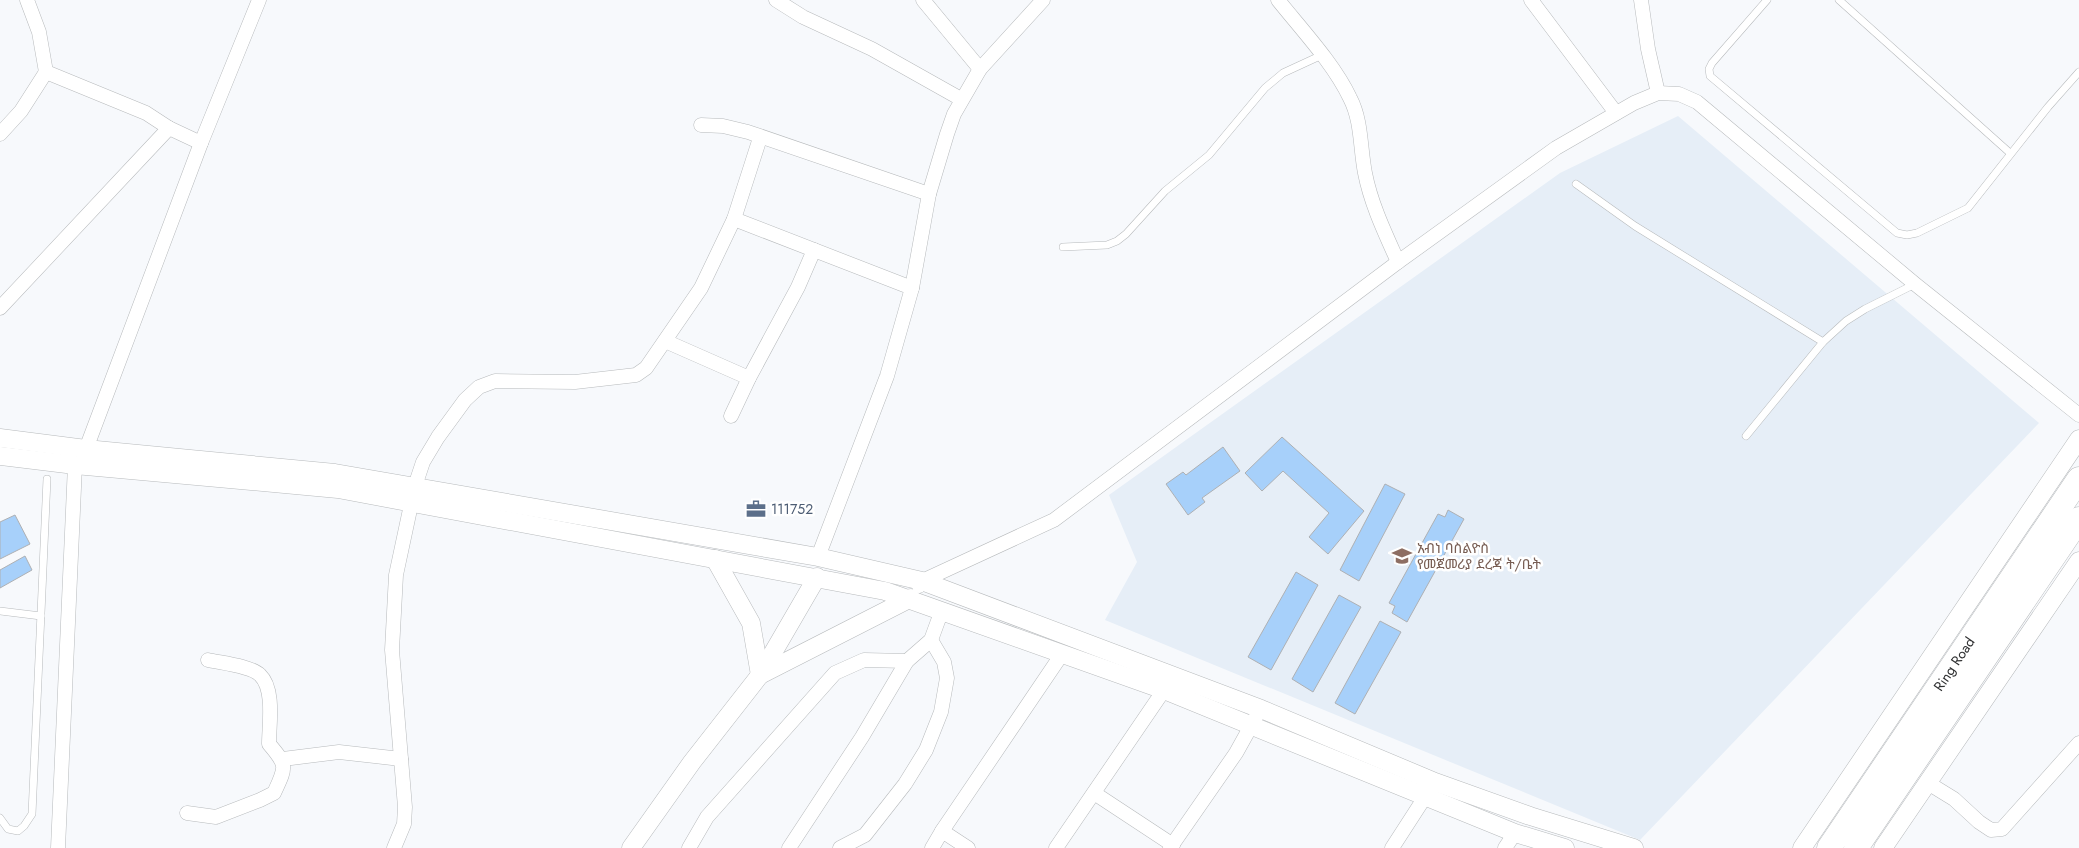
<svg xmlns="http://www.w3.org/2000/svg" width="2079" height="848" font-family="Jost,'Noto Sans Ethiopic',sans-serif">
<rect width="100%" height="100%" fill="#f7f9fc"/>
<path fill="#e6eef7" d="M1678 116 2039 423 1640 840 1105 620 1137 562 1109 495 1560 173Z"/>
<g fill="#a7d0fa" stroke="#aeb0b3">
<path d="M1282 437 1364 511 1328 554 1309 537 1329 513 1283 471 1262 491 1245 473Z"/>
<path d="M1223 447 1240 471 1202 498 1205 502 1188 515 1166 484 1183 472 1186 475Z"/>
<path d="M1385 484 1405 494 1359 581 1340 570Z"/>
<path d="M1448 510 1464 519 1407 622 1392 613 1395 606 1389 603 1438 514 1445 517Z"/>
<path d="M15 515 30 544 0 559V522Z"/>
<path d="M25 556 32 570 0 588V570Z"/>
<path d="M1296 572 1318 585 1271 670 1248 657Z"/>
<path d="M1339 595 1361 607 1313 692 1292 679Z"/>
<path d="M1380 621 1401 632 1355 714 1335 703Z"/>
</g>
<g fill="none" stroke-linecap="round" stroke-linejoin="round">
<defs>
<g id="service">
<path d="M1767 0 1712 63 1709 69 1710 76 1897 233 1907 235 1917 233 1968 208 2048 107 2079 72"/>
<path d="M1839 0 2010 153"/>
<path d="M1576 184 1635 226 1823 342"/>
<path d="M1063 247 1107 245 1117 241 1126 234 1165 191 1209 155 1265 88 1283 73 1322 55"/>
<path d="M1746 436 1823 342 1846 321 1865 309 1915 284"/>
<path d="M0 611 41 616"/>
<path d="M0 818 8 829 18 831 24 826 32 814 47 479"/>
</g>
<g id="minor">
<path d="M27 0 39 32 46 72 146 113 169 128 201 143"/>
<path d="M776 0 803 17 872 49 961 99"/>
<path d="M923 0 980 69"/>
<path d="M1278 0C1302 30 1334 64 1350 98 1362 121 1360 148 1365 173 1371 204 1385 233 1398 262"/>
<path d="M1531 0 1616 113"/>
<path d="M1641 0 1648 49 1658 93"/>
<path d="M701 125 723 126 748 132 929 194"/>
<path d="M0 134 21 111 46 72"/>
<path d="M734 219 912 288"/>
<path d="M0 308 169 128"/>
<path d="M665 341 749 378 731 416"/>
<path d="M749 378 798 287 814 250"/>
<path d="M86 449 201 143 259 0"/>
<path d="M818 557 887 376 912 288 929 194 947 134 954 114 980 69 1043 0"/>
<path d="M919 586 922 581 1054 520 1398 262 1556 148 1634 103 1658 93 1679 94 1697 102 1915 284 2079 415"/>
<path d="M283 759 339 752 401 759"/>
<path d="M1928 783 1954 799 1979 822 1991 830 2002 829 2079 743"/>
<path d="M1094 793 1173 845"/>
<path d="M187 813 216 817 260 800 274 793C286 767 288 766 269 744 269 725 275 689 260 675 251 666 221 663 208 660"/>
<path d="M942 831 1062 654"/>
<path d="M58 848 75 465"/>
<path d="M394 848 404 824 405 807 392 650 396 575 415 486 423 462 438 437 465 400 479 387 495 381 575 382 636 375 646 368 701 288 734 219 760 138"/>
<path d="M689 848 707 817 835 673 864 660 907 661"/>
<path d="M789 848 862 737 907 661 931 640 942 610"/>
<path d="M840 848 865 835 905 784 926 750 941 712 947 678 944 662 931 640"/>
<path d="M932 848 942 831 968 848"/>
<path d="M1056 848 1164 690"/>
<path d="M1170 848 1236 753 1256 717"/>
<path d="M1392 848 1425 797"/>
<path d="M1505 848 1515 833"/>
</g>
<g id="tertiary">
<path d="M0 438 86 449 335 473 818 557 922 581 1261 709 1435 782 1530 816 1634 848"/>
<path d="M0 456 75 465 338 489 885 591 1164 690 1515 833 1565 848"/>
<path d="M715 559 751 623 760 675 911 598"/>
<path d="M631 848 692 762 760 675 817 577"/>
<path d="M1802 848 2079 439"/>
<path d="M1883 848 2079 561"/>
</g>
<g id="trunk">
<path d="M1829 848 2079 479"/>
<path d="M1856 848 2079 519"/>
</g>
</defs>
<use href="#service" stroke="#b7babc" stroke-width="8"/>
<use href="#minor" stroke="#b7babc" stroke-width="15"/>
<use href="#tertiary" stroke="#b7babc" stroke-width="19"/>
<use href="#trunk" stroke="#b7babc" stroke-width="25"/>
<use href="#service" stroke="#fff" stroke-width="7"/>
<use href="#minor" stroke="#fff" stroke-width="14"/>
<use href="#tertiary" stroke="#fff" stroke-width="18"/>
<use href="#trunk" stroke="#fff" stroke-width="24"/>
</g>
<defs>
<symbol id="office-bare" viewBox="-9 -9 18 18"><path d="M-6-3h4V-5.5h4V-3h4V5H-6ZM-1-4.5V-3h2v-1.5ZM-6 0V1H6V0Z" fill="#5c6f8a" stroke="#fff" stroke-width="2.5" paint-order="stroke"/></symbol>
<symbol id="school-bare" viewBox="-9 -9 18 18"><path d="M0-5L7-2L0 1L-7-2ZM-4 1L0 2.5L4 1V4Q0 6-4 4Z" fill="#8d6e63" stroke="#fff" stroke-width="2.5" paint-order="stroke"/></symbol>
</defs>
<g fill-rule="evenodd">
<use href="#office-bare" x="742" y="495" width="28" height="28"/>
<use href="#school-bare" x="1388" y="542" width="28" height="28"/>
</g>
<g text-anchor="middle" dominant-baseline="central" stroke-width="5" stroke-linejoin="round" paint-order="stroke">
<g font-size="14" fill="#4e5e75" stroke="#fff" text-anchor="start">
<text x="771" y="509">111752</text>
</g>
<g font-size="14" fill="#785e54" stroke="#fff" text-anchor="start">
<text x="1417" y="548">አብነ ባስልዮስ<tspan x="1417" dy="16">የመጀመሪያ ደረጃ ት/ቤት</tspan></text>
</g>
<g font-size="14" fill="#303132" stroke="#fff">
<text transform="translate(1954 664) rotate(-56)">Ring Road</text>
</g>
</g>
</svg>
